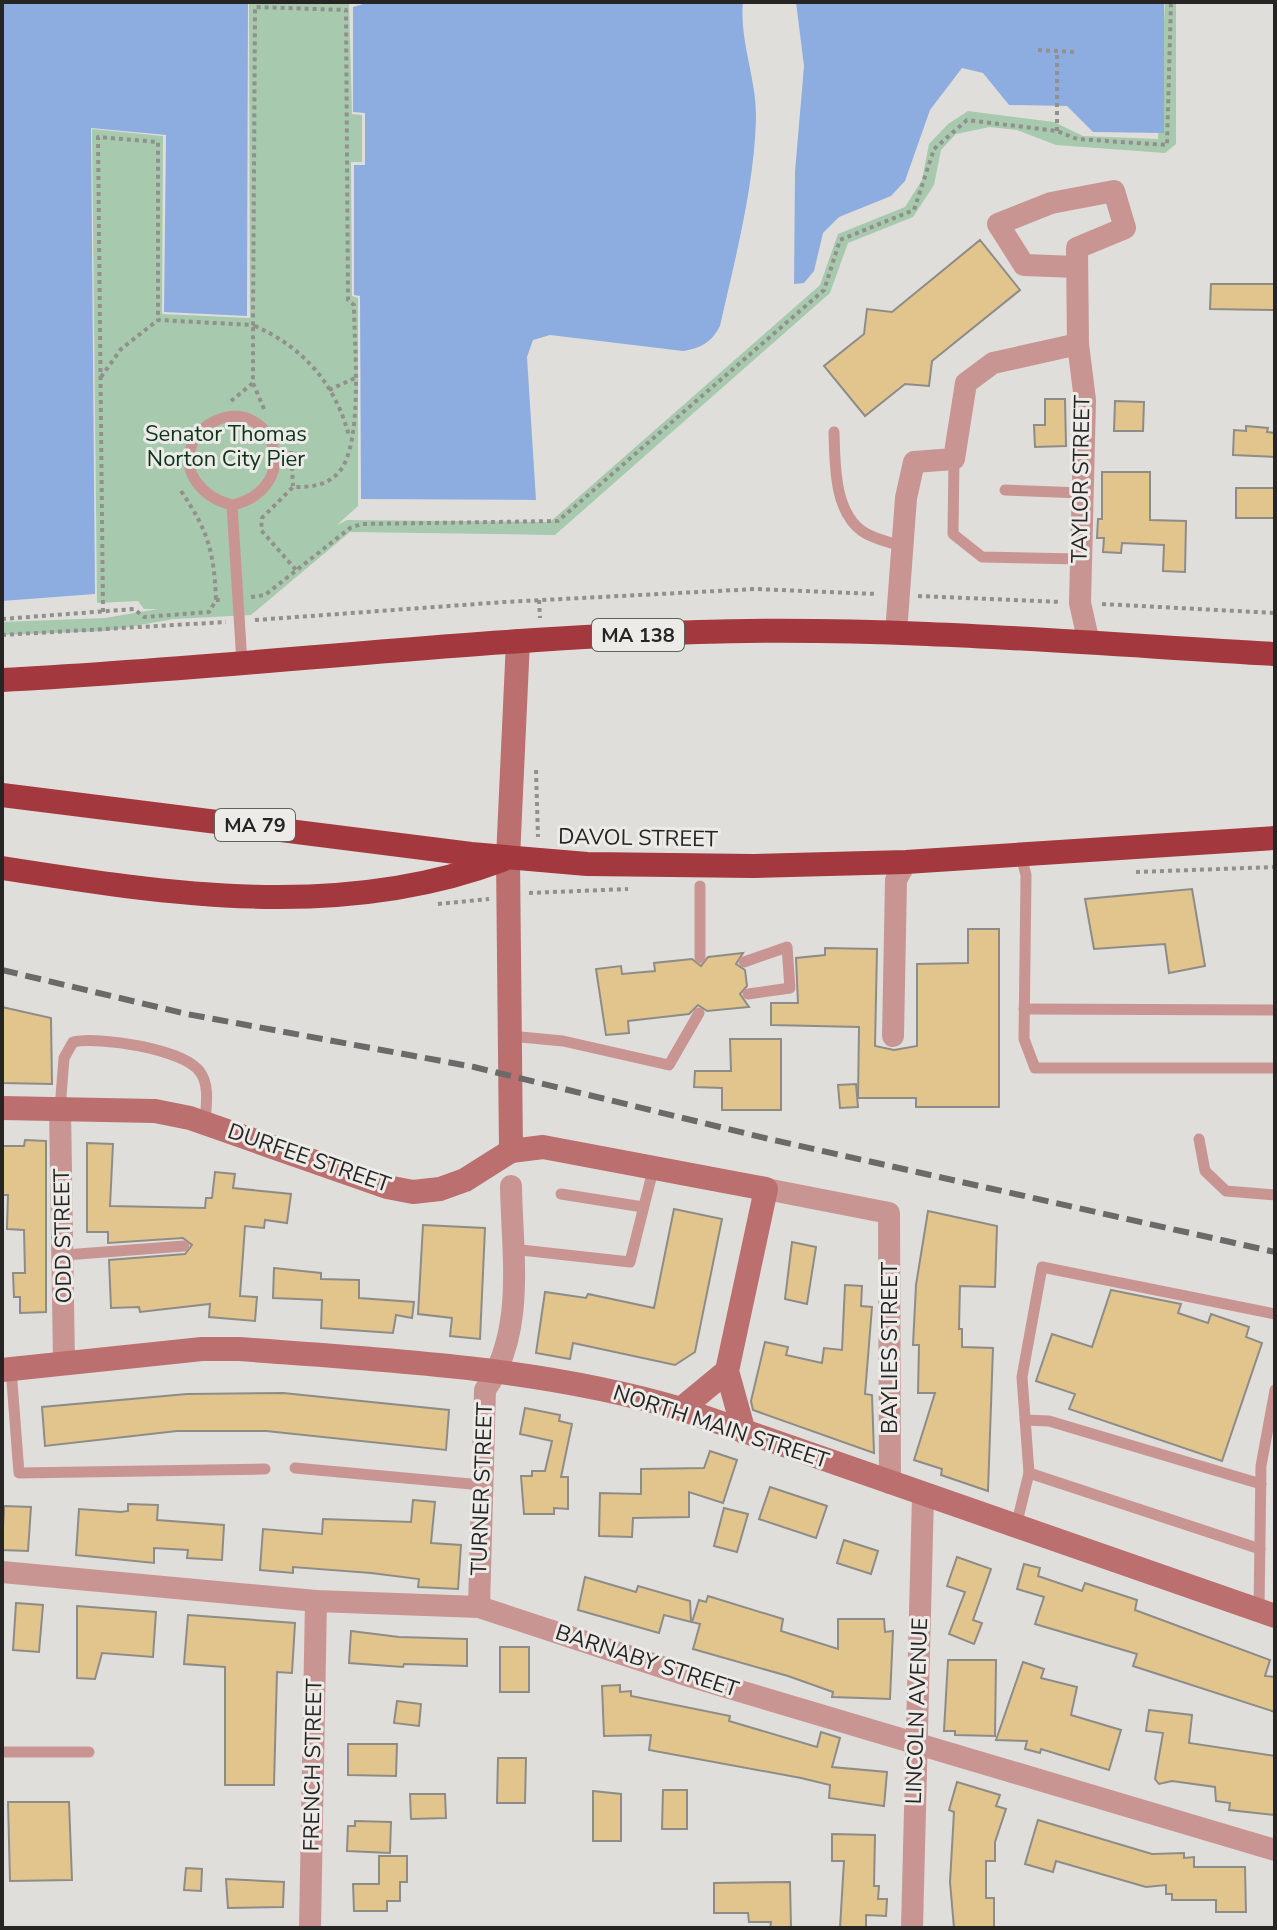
<svg xmlns="http://www.w3.org/2000/svg" width="1277" height="1930" font-family="'Nunito Sans',sans-serif">
<rect width="100%" height="100%" fill="#e0deda"/>
<path fill="#a7caae" d="M249 2H349L352 114 362 115V162H351L352 296 358 298V506L337 525 347 520 550 522 820 285 838 234 905 207 922 180 929 144 948 124 968 111 1054 122 1083 136 1158 139 1165 2H1176V144L1165 153 1056 145 1017 130 990 127 956 134 941 150 934 185 913 217 848 243 830 293 555 535 350 532 251 615 174 619 106 631 2 635V622L105 618 158 609H144L138 601 97 603 92 129 163 136 162 314 250 318Z"/>
<g fill="#8dade0">
<path d="M2 2H248L247 316 164 312 166 135 91 128 95 594 2 601Z"/>
<path d="M370 2H743C739 41 757 79 756 119 754 188 735 259 720 326 711 343 701 348 683 351L550 335 533 340 527 357 536 500 361 499 360 296 354 295V165H365V113L353 112V7Z"/>
<path d="M796 2H1164V133L1093 132 1067 106 1009 105 983 73 962 68 930 110 905 181 891 196 839 217 823 233 814 271 804 283 794 284 795 172 804 66Z"/>
</g>
<g fill="#e2c58c" stroke="#8e8c88" stroke-width="2">
<path d="M980 240 1020 290 932 361 929 386 905 384 865 416 824 366 864 334 867 309 892 312Z"/>
<path d="M1211 284H1275V310L1210 309Z"/>
<path d="M1045 399H1065L1066 446 1035 447 1034 425H1045Z"/>
<path d="M1115 401 1144 402 1143 431H1114Z"/>
<path d="M1246 426 1268 428 1267 432 1275 433V457L1233 455 1234 430 1246 431Z"/>
<path d="M1102 472H1150V520L1186 521 1185 572 1163 571 1164 545 1122 543 1121 553 1103 552 1104 538H1097L1098 519H1102Z"/>
<rect x="1236" y="488" width="39" height="30"/>
<path d="M1192 889 1205 966 1169 973 1165 944 1094 949 1085 899Z"/>
<path d="M968 929H999V1107H916V1098H858L859 1027 771 1025V1003H798L796 958 825 955V948L877 949 875 1046 894 1050 917 1046V964L968 963Z"/>
<path d="M743 953 736 964 745 970 747 986 740 994 749 1007 707 1011 698 1005 689 1014 628 1021 629 1033 606 1035 596 969 621 966 622 974 655 971 654 963 692 959 701 966 708 957Z"/>
<path d="M2 1007 51 1018 52 1084 2 1083Z"/>
<path d="M730 1039H781V1110H722V1088L694 1087 695 1071H731Z"/>
<path d="M856 1084 858 1107 840 1108 838 1085Z"/>
<path d="M25 1140 46 1141V1312L20 1313V1297H14L13 1273H25L24 1230 7 1229 8 1195H2V1146H24Z"/>
<path d="M87 1143 113 1144 110 1206 205 1208 206 1198H212L215 1172 235 1174 233 1188 291 1194 287 1223 265 1220 264 1228 245 1226 240 1296 257 1297 255 1321 209 1317 210 1304 140 1312 139 1307 111 1308 109 1260 185 1254 192 1245 183 1238 108 1243V1232H87Z"/>
<path d="M674 1209 722 1219 695 1352 675 1365 573 1343 570 1359 536 1353 545 1292 586 1298 588 1294 654 1308Z"/>
<path d="M928 1211 997 1226 995 1287 960 1286 959 1329H962V1347L993 1348 988 1491 941 1475 942 1469 914 1460 935 1393H918L919 1345H913L916 1285Z"/>
<path d="M423 1225 485 1228 480 1339 450 1336 452 1318 418 1314Z"/>
<path d="M792 1242 816 1247 807 1304 785 1299Z"/>
<path d="M274 1268 321 1273V1279L359 1280V1298L414 1302 412 1318 396 1315 393 1333 321 1328 322 1300 273 1298Z"/>
<path d="M845 1285 862 1286 861 1306 872 1307 865 1394 872 1395 874 1453 753 1410 751 1401 765 1342 788 1347 786 1355 822 1363 824 1348 842 1350Z"/>
<path d="M1111 1290 1181 1304 1178 1313 1208 1323 1211 1314 1249 1327 1246 1337 1262 1343 1222 1461 1069 1409 1075 1394 1036 1381 1052 1334 1092 1347Z"/>
<path d="M283 1393 449 1410 446 1450 266 1431H177L45 1446 42 1407 187 1394Z"/>
<path d="M525 1408 560 1415 559 1421 572 1424 561 1477H568V1509L554 1508V1514H524L521 1476H532V1471H545L552 1441 520 1434Z"/>
<path d="M710 1451 737 1460 723 1503 689 1492V1517L633 1518 632 1537 599 1536 600 1493 641 1494V1469L704 1468Z"/>
<path d="M770 1487 827 1506 816 1538 759 1519Z"/>
<path d="M413 1500 435 1502 431 1543 461 1545 458 1589 418 1587 419 1579 371 1573 293 1567V1573L260 1570 263 1529 322 1534 323 1519 411 1522Z"/>
<path d="M128 1504 158 1505 157 1520 224 1525 222 1560 187 1558 188 1550 154 1548V1563L76 1555 79 1509 121 1512 128 1511Z"/>
<path d="M4 1506 31 1507 28 1551 2 1550Z"/>
<path d="M724 1508 748 1514 737 1552 714 1546Z"/>
<path d="M844 1540 878 1551 871 1574 837 1563Z"/>
<path d="M957 1557 991 1569 973 1620 982 1623 974 1644 949 1634 965 1592 947 1586Z"/>
<path d="M1024 1564 1040 1568 1038 1576 1082 1591 1085 1583 1137 1600 1135 1610 1270 1660 1265 1676 1275 1677V1712L1133 1666 1137 1654 1035 1624 1044 1597 1017 1589Z"/>
<path d="M585 1577 636 1592 638 1586 690 1601 691 1622 664 1615 659 1633 578 1610Z"/>
<path d="M708 1596 783 1619 781 1631 838 1649V1619H884L885 1632 893 1631 890 1699 832 1697 833 1692 788 1676 693 1649 700 1624 692 1622 699 1600 706 1602Z"/>
<path d="M16 1603 43 1605 39 1652 13 1650Z"/>
<path d="M77 1606 156 1612 153 1657 102 1653 95 1679 77 1678Z"/>
<path d="M188 1615 295 1623 292 1673 277 1672 274 1785H225V1667L184 1664Z"/>
<path d="M351 1631 399 1637 467 1639V1666L404 1664 403 1667 349 1663Z"/>
<rect x="500" y="1647" width="29" height="45"/>
<path d="M948 1660H996L995 1736 955 1735V1731H944Z"/>
<path d="M1023 1662 1044 1669 1041 1678 1077 1687 1071 1715 1121 1730 1109 1770 1041 1749 1040 1753 1025 1749 1027 1741 996 1740Z"/>
<path d="M620 1685V1692L631 1691V1696L730 1716 729 1721 817 1747 821 1732 840 1738 832 1767 887 1772 884 1806 829 1798 830 1785 801 1778 649 1750 651 1735 604 1736 602 1686Z"/>
<path d="M397 1701 421 1704 419 1726 394 1723Z"/>
<path d="M1149 1710 1192 1715 1189 1743 1275 1756V1815L1229 1810 1230 1803 1216 1801 1215 1787 1172 1781 1159 1784 1155 1779 1163 1733 1146 1731Z"/>
<path d="M348 1744H397L396 1776 348 1775Z"/>
<path d="M498 1758H526L525 1803H497Z"/>
<path d="M957 1782 1000 1795 996 1806 1006 1809 995 1842V1861H986V1898H994V1928H954L950 1882 954 1812 949 1810Z"/>
<path d="M663 1790H687V1829H662Z"/>
<path d="M593 1791 621 1794V1841H593Z"/>
<path d="M410 1794H445L446 1818 411 1819Z"/>
<path d="M8 1802H69L72 1880 10 1881Z"/>
<path d="M1038 1820 1152 1854 1184 1853V1858L1194 1857V1867H1245L1246 1912H1216V1900H1172V1894H1166V1885L1146 1887 1056 1861 1053 1872 1025 1864Z"/>
<path d="M355 1821 391 1822 390 1853 347 1851 348 1826H355Z"/>
<path d="M832 1834 875 1835 874 1886H879L878 1899H887L886 1916 866 1915V1928H840L844 1861H832Z"/>
<path d="M379 1856H407V1882H400V1901H387V1911H354L353 1884H379Z"/>
<path d="M186 1868 202 1869 201 1891 184 1890Z"/>
<path d="M226 1879 284 1882 283 1907 228 1908Z"/>
<path d="M790 1882 791 1928H770L771 1922H749L748 1913H714V1883Z"/>
</g>
<g fill="none" stroke-linecap="round" stroke-linejoin="round">
<g stroke="#92908d" stroke-width="4" stroke-dasharray="4 4" stroke-linecap="butt">
<path d="M1038 50 1075 52"/>
<path d="M1057 131V51"/>
<path d="M101 377 121 349 158 320"/>
<path d="M329 390 355 378"/>
<path d="M231 401 253 383"/>
<path d="M264 409 253 383V325C303 347 335 383 349 436"/>
<path d="M291 451 293 486"/>
<path d="M181 491C208 531 214 551 216 600"/>
<path d="M918 596 1061 602"/>
<path d="M251 597 265 595 350 528 362 524 558 521 824 290 840 240 914 210 934 149 967 120 1057 131 1077 139 1167 145 1171 2"/>
<path d="M539 600 540 618"/>
<path d="M1102 604 1275 613"/>
<path d="M103 612 98 137 158 142V320L253 325 255 7 346 10 348 300 354 305C354 345 364 443 339 472 327 486 310 487 293 487L262 518 261 530 296 570"/>
<path d="M2 619 134 609 144 617 209 612 216 600H223"/>
<path d="M255 620 504 602 756 589 877 594"/>
<path d="M2 635 226 622"/>
<path d="M536 770 538 837"/>
<path d="M1136 872 1275 867"/>
<path d="M529 893 628 889"/>
<path d="M438 904 489 899"/>
</g>
<g stroke="#c99593" stroke-width="11">
<path d="M834 432C835 464 834 511 862 531 873 539 890 542 903 547"/>
<path d="M954 459 953 534 982 557 1079 559"/>
<path d="M1005 490 1082 493"/>
<path d="M232 505C204 498 179 473 193 442 197 433 206 425 215 421 273 395 306 488 232 505L242 663"/>
<path d="M1021 856 1026 875 1024 1039 1035 1068H1275"/>
<path d="M700 958V886"/>
<path d="M744 962 787 947 790 988 748 994"/>
<path d="M1024 1009 1275 1010"/>
<path d="M510 1036 563 1041 669 1065 699 1013"/>
<path d="M60 1109 64 1058 73 1042C99 1036 184 1049 200 1072 210 1085 206 1107 205 1122"/>
<path d="M1199 1139 1205 1171 1226 1191 1275 1195"/>
<path d="M561 1194 643 1207"/>
<path d="M512 1249 630 1262 654 1166"/>
<path d="M65 1255 184 1246"/>
<path d="M11 1369 19 1473 265 1469"/>
<path d="M1025 1420 1049 1421 1261 1484"/>
<path d="M295 1468 482 1485"/>
<path d="M1029 1473 1260 1549"/>
<path d="M1016 1526 1029 1473 1022 1377 1042 1267 1275 1314"/>
<path d="M1259 1610 1261 1466 1275 1390"/>
<path d="M2 1752H89"/>
</g>
<g stroke="#c99593" stroke-width="22">
<path d="M1077 267 1024 265 998 224 1051 203 1114 191 1125 228 1077 248 1078 344 1085 400 1080 603 1089 643"/>
<path d="M896 633 906 498 914 462 954 459 966 383 993 363 1078 344"/>
<path d="M893 1036 896 880 906 862"/>
<path d="M60 1109 64 1363"/>
<path d="M766 1189 889 1213 890 1483"/>
<path d="M2 1572 316 1601 479 1607 689 1676 1275 1850"/>
<path d="M479 1607 485 1390C526 1332 512 1254 511 1186"/>
<path d="M310 1928 316 1601"/>
<path d="M912 1928 923 1495"/>
</g>
<g stroke="#bb6f6f" stroke-width="24">
<path d="M2 1108 155 1111 190 1118 387 1187 413 1192 440 1189 465 1180 511 1151 543 1147 766 1189 727 1371 744 1432"/>
<path d="M511 1151 508 858 518 641"/>
<path d="M2 1370 202 1349H239C387 1360 539 1367 681 1409L1275 1616"/>
<path d="M681 1409 727 1371"/>
</g>
<g stroke="#a3383e" stroke-width="24">
<path d="M2 680C235 668 466 639 699 632 891 626 1083 643 1275 654"/>
<path d="M2 795 471 854 587 864 754 866 906 862 1275 838"/>
<path d="M2 868C168 894 341 921 502 860"/>
</g>
<path stroke="#6b6a68" stroke-width="6" stroke-dasharray="16 8" stroke-linecap="butt" d="M2 970 187 1014 474 1067 769 1139 1275 1252"/>
</g>
<g text-anchor="middle" dominant-baseline="central" stroke-width="6" stroke-linejoin="round" paint-order="stroke">
<g fill="#edebe7" stroke="#62605e" stroke-width="2">
<rect x="592" y="619" width="92" height="32" rx="6"/>
<rect x="215" y="809" width="80" height="32" rx="6"/>
</g>
<g font-size="20" font-weight="bold" fill="#262524">
<text x="638" y="635">MA 138</text>
<text x="255" y="825">MA 79</text>
</g>
<g font-size="22" fill="#0c351a" stroke="#edebe7">
<text x="226" y="434">Senator Thomas<tspan x="226" dy="25">Norton City Pier</tspan></text>
</g>
<g font-size="22" fill="#262524" stroke="#edebe7">
<text transform="translate(1081 479) rotate(-89)">TAYLOR STREET</text>
<text transform="translate(638 838) rotate(1)">DAVOL STREET</text>
<text transform="translate(309 1158) rotate(19)">DURFEE STREET</text>
<text transform="translate(63 1236) rotate(-91)">ODD STREET</text>
<text transform="translate(890 1348) rotate(-90)">BAYLIES STREET</text>
<text transform="translate(721 1427) rotate(18)">NORTH MAIN STREET</text>
<text transform="translate(482 1489) rotate(-88)">TURNER STREET</text>
<text transform="translate(647 1661) rotate(18)">BARNABY STREET</text>
<text transform="translate(917 1711) rotate(-88)">LINCOLN AVENUE</text>
<text transform="translate(313 1765) rotate(-89)">FRENCH STREET</text>
</g>
</g>
<rect width="1277" height="1930" fill="none" stroke="#262524" stroke-width="8"/>
</svg>
